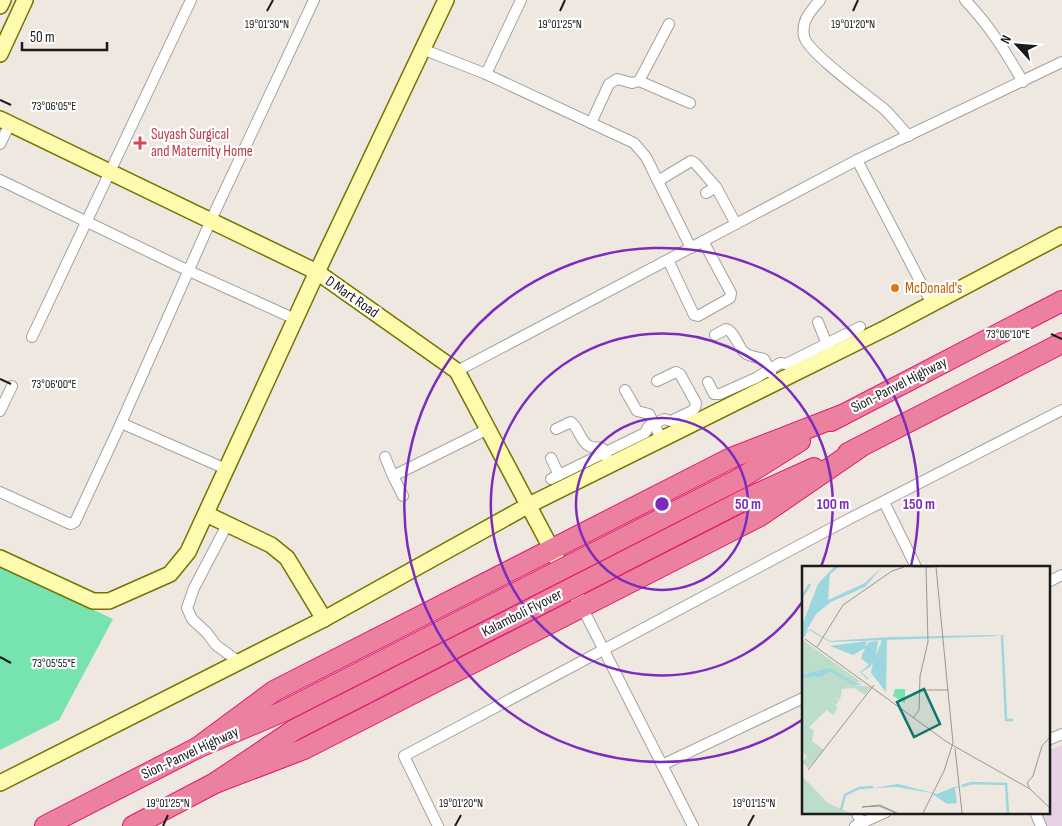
<svg xmlns="http://www.w3.org/2000/svg" width="1062" height="826" font-family="'Sofia Sans Condensed',sans-serif">
<rect width="100%" height="100%" fill="#eee8e0"/>
<path fill="#e7d1e5" d="M1062 745V826H1047L1041 812H1048V751Z"/>
<path fill="#77e3ae" d="M0 566 113 619 59 720 0 750Z"/>
<g fill="none" stroke-linecap="round" stroke-linejoin="round">
<defs>
<g id="street">
<path d="M820 0C811 11 801 20 804 36 806 51 868 96 883 108 892 116 900 127 909 136"/>
<path d="M965 0C989 25 1006 52 1023 82"/>
<path d="M422 49 486 74 634 143 646 157 691 248"/>
<path d="M486 74 521 0"/>
<path d="M639 81 690 103"/>
<path d="M591 123 609 84 617 79 632 83 639 81 669 24"/>
<path d="M0 144 10 124"/>
<path d="M857 160 932 304"/>
<path d="M0 180 189 271 295 319"/>
<path d="M658 181 691 161 695 163 716 187 736 224"/>
<path d="M706 193 716 187"/>
<path d="M668 260 694 315 698 316 730 298 731 293 703 241"/>
<path d="M818 322 828 347"/>
<path d="M715 335 726 329C735 332 737 345 744 352 749 357 757 357 764 359L771 373"/>
<path d="M32 337 191 0"/>
<path d="M457 371 857 160 1062 62"/>
<path d="M708 382 714 394H720L756 378 780 363 786 364 860 327"/>
<path d="M625 390 637 411 649 414 662 440"/>
<path d="M0 411 12 386"/>
<path d="M121 423 226 469"/>
<path d="M556 429 571 422C579 428 580 441 589 446 593 448 598 447 602 448L607 458"/>
<path d="M385 457 393 476 488 429"/>
<path d="M551 458 559 475"/>
<path d="M393 476 403 496"/>
<path d="M551 479 645 433 648 427 664 419 671 421 692 411 695 408 696 403 680 374 676 372 657 381"/>
<path d="M0 492 68 523 71 524 75 522 121 423 211 220 314 0"/>
<path d="M884 502 916 567"/>
<path d="M227 525 194 588 187 608 192 619 207 633 216 645 239 662"/>
<path d="M1048 582 1062 575"/>
<path d="M582 607 693 826"/>
<path d="M1048 740 1062 734"/>
<path d="M662 765 803 698"/>
<path d="M856 812 863 826"/>
<path d="M1035 812 1041 826"/>
<path d="M438 826 404 756 847 520 1062 410"/>
<path d="M855 826 886 812"/>
</g>
<g id="secondary">
<path d="M0 6 3 0"/>
<path d="M0 54 25 0"/>
<path d="M0 119 317 272 457 371 577 597"/>
<path d="M206 514 271 545 287 558 324 619"/>
<path d="M0 558 93 601H109L170 574 188 552 317 272 446 0"/>
<path d="M0 783 324 619 529 505 888 327 1062 235"/>
</g>
<g id="highway">
<path d="M831 421 1062 301"/>
<path d="M848 453 1062 343"/>
<path d="M741 478 800 441"/>
<path d="M750 497 814 468"/>
<path d="M197 748 274 691 731 458 842 415"/>
<path d="M215 783 304 749 760 516 859 448"/>
<path d="M45 826 197 748 284 711"/>
<path d="M133 826 215 783 294 730"/>
</g>
</defs>
<use href="#street" stroke="#a2a2a2" stroke-width="12"/>
<use href="#secondary" stroke="#747400" stroke-width="18"/>
<use href="#highway" stroke="#e11771" stroke-width="22"/>
<use href="#street" stroke="#fff" stroke-width="10"/>
<use href="#secondary" stroke="#fefaae" stroke-width="15"/>
<use href="#highway" stroke="#ec819f" stroke-width="20"/>
<defs>
<g id="highway-bridge">
<path d="M284 711 741 478"/>
<path d="M294 730 750 497"/>
</g>
</defs>
<use href="#highway-bridge" stroke="#e11771" stroke-width="22" stroke-linecap="butt"/>
<use href="#highway-bridge" stroke="#ec819f" stroke-width="20"/>
</g>
<path fill="none" stroke="#1b1b1b" stroke-width="2" d="M267 11 273 0M560 11 565 0M853 11 858 0M0 100 11 105M1051 334 1062 339M0 379 11 384M0 657 11 663M163 826 168 815M455 826 461 815M748 826 754 815"/>
<g fill="none" stroke="#7b2cbf" stroke-width="2.5">
<circle cx="662" cy="504" r="86"/>
<path d="M803 601A171 171 0 1 1 821 567"/>
<path d="M802 720A257 257 0 1 1 911 566"/>
</g>
<path fill="#e0444e" stroke="#fff" stroke-width="2" d="M137.5 135.5h5v5h5v5h-5v5h-5v-5h-5v-5h5z"/>
<circle fill="#e8710a" stroke="#fff" stroke-width="2" cx="895" cy="288" r="5"/>
<g text-anchor="middle" dominant-baseline="central" stroke-width="4.5" stroke-linejoin="round" paint-order="stroke">
<g font-size="15" fill="#be3a42" stroke="#fff" text-anchor="start">
<text x="151" y="134">Suyash Surgical<tspan x="151" dy="17">and Maternity Home</tspan></text>
</g>
<g font-size="15" fill="#c56008" stroke="#fff" text-anchor="start">
<text x="905" y="288">McDonald's</text>
</g>
<g font-size="15" fill="#1b1b1b" stroke="#fff">
<text transform="translate(352 297) rotate(35)">D Mart Road</text>
<text transform="translate(899 385) rotate(-27)">Sion-Panvel Highway</text>
<text transform="translate(522 613) rotate(-27)">Kalamboli Flyover</text>
<text transform="translate(190 753) rotate(-25)">Sion-Panvel Highway</text>
</g>
</g>
<g transform="translate(802 566)">
<rect width="248" height="248" fill="#eee8e0"/>
<path d="M1 73 5 77 59 116H52L24 103 0 108ZM28 106 54 119 69 121 63 129 53 122 40 123 38 134 33 131 37 135 34 139 28 134 36 142 31 149 25 144 7 161 12 165 10 175 22 184 6 202 0 196 5 191 0 185V112L19 111ZM0 210 26 237 48 247H0Z" fill="#bbddca"/>
<path d="M93 123H103V137L91 130Z" fill="#77e3ae"/>
<path d="M32 1H37L28 8 26 34 63 17 80 1 63 21 29 36 14 48 2 69 5 65 8 63 28 75 87 71 190 69 197 70 28 76 7 64 0 74V59L16 18ZM80 74H85L84 126 69 107 71 96 68 101 59 106 66 112V114L58 106 67 99 59 92 63 82 51 89 28 80 65 75 63 81 67 76 76 75 74 89ZM27 102 52 116 60 118 52 119 28 106 19 111 0 112 1 108ZM96 218 135 228 152 221 161 220 153 222 155 237 145 238 129 227 95 221 71 222Z" fill="#9cd7df"/>
<path fill="none" stroke="#9cd7df" stroke-width="2.5" d="M0 31 8 18M200 69 204 154H211M160 220 169 217 204 218 206 247M39 244 43 229 57 222 71 221"/>
<path fill="none" stroke="#9a9691" stroke-width="1" d="M111 1H132M3 73 145 176 228 223 248 242M15 81 41 39 90 5 102 1M117 124H147M111 152 117 144 118 110 126 76 124 1M153 182 160 247M6 204 72 119M228 223 225 217 231 210 240 180 248 171M94 247 77 240 60 241 78 239 95 247M121 247 142 205 151 177 134 1"/>
<path fill="#0f766e" fill-opacity="0.15" stroke="#0f766e" stroke-width="2.5" d="M122 123 138 158 112 171 95 136Z"/>
<rect width="248" height="248" fill="none" stroke="#1b1b1b" stroke-width="2.5"/>
</g>
<g font-size="12" text-anchor="middle" fill="#1b1b1b" stroke="#fff" stroke-width="4.5" stroke-linejoin="round" paint-order="stroke">
<text x="267" y="28">19°01'30"N</text>
<text x="560" y="28">19°01'25"N</text>
<text x="853" y="28">19°01'20"N</text>
<text x="54" y="110">73°06'05"E</text>
<text x="1008" y="338">73°06'10"E</text>
<text x="54" y="388">73°06'00"E</text>
<text x="54" y="667">73°05'55"E</text>
<text x="168" y="807">19°01'25"N</text>
<text x="461" y="807">19°01'20"N</text>
<text x="754" y="807">19°01'15"N</text>
</g>
<circle cx="662" cy="504" r="8" fill="#7b2cbf" stroke="#fff" stroke-width="2.5"/>
<g font-size="15" text-anchor="middle" font-weight="bold" fill="#7b2cbf" stroke="#fff" stroke-width="4.5" stroke-linejoin="round" paint-order="stroke">
<text x="748" y="509">50 m</text>
<text x="833" y="509">100 m</text>
<text x="919" y="509">150 m</text>
</g>
<g transform="translate(1017 45) rotate(296)" stroke="#ffffff" stroke-width="4" paint-order="stroke">
<path d="M0-4L9 19L0 12L-9 19Z" fill="#1b1b1b"/>
<text y="-8" font-size="14" font-weight="bold" text-anchor="middle" fill="#1b1b1b">N</text>
</g>
<path d="M22 42v8h85v-8" fill="none" stroke="#1b1b1b" stroke-width="2.5"/>
<text x="30" y="42" font-size="15" fill="#1b1b1b" stroke="#ffffff" stroke-width="4" paint-order="stroke">50 m</text>
</svg>
